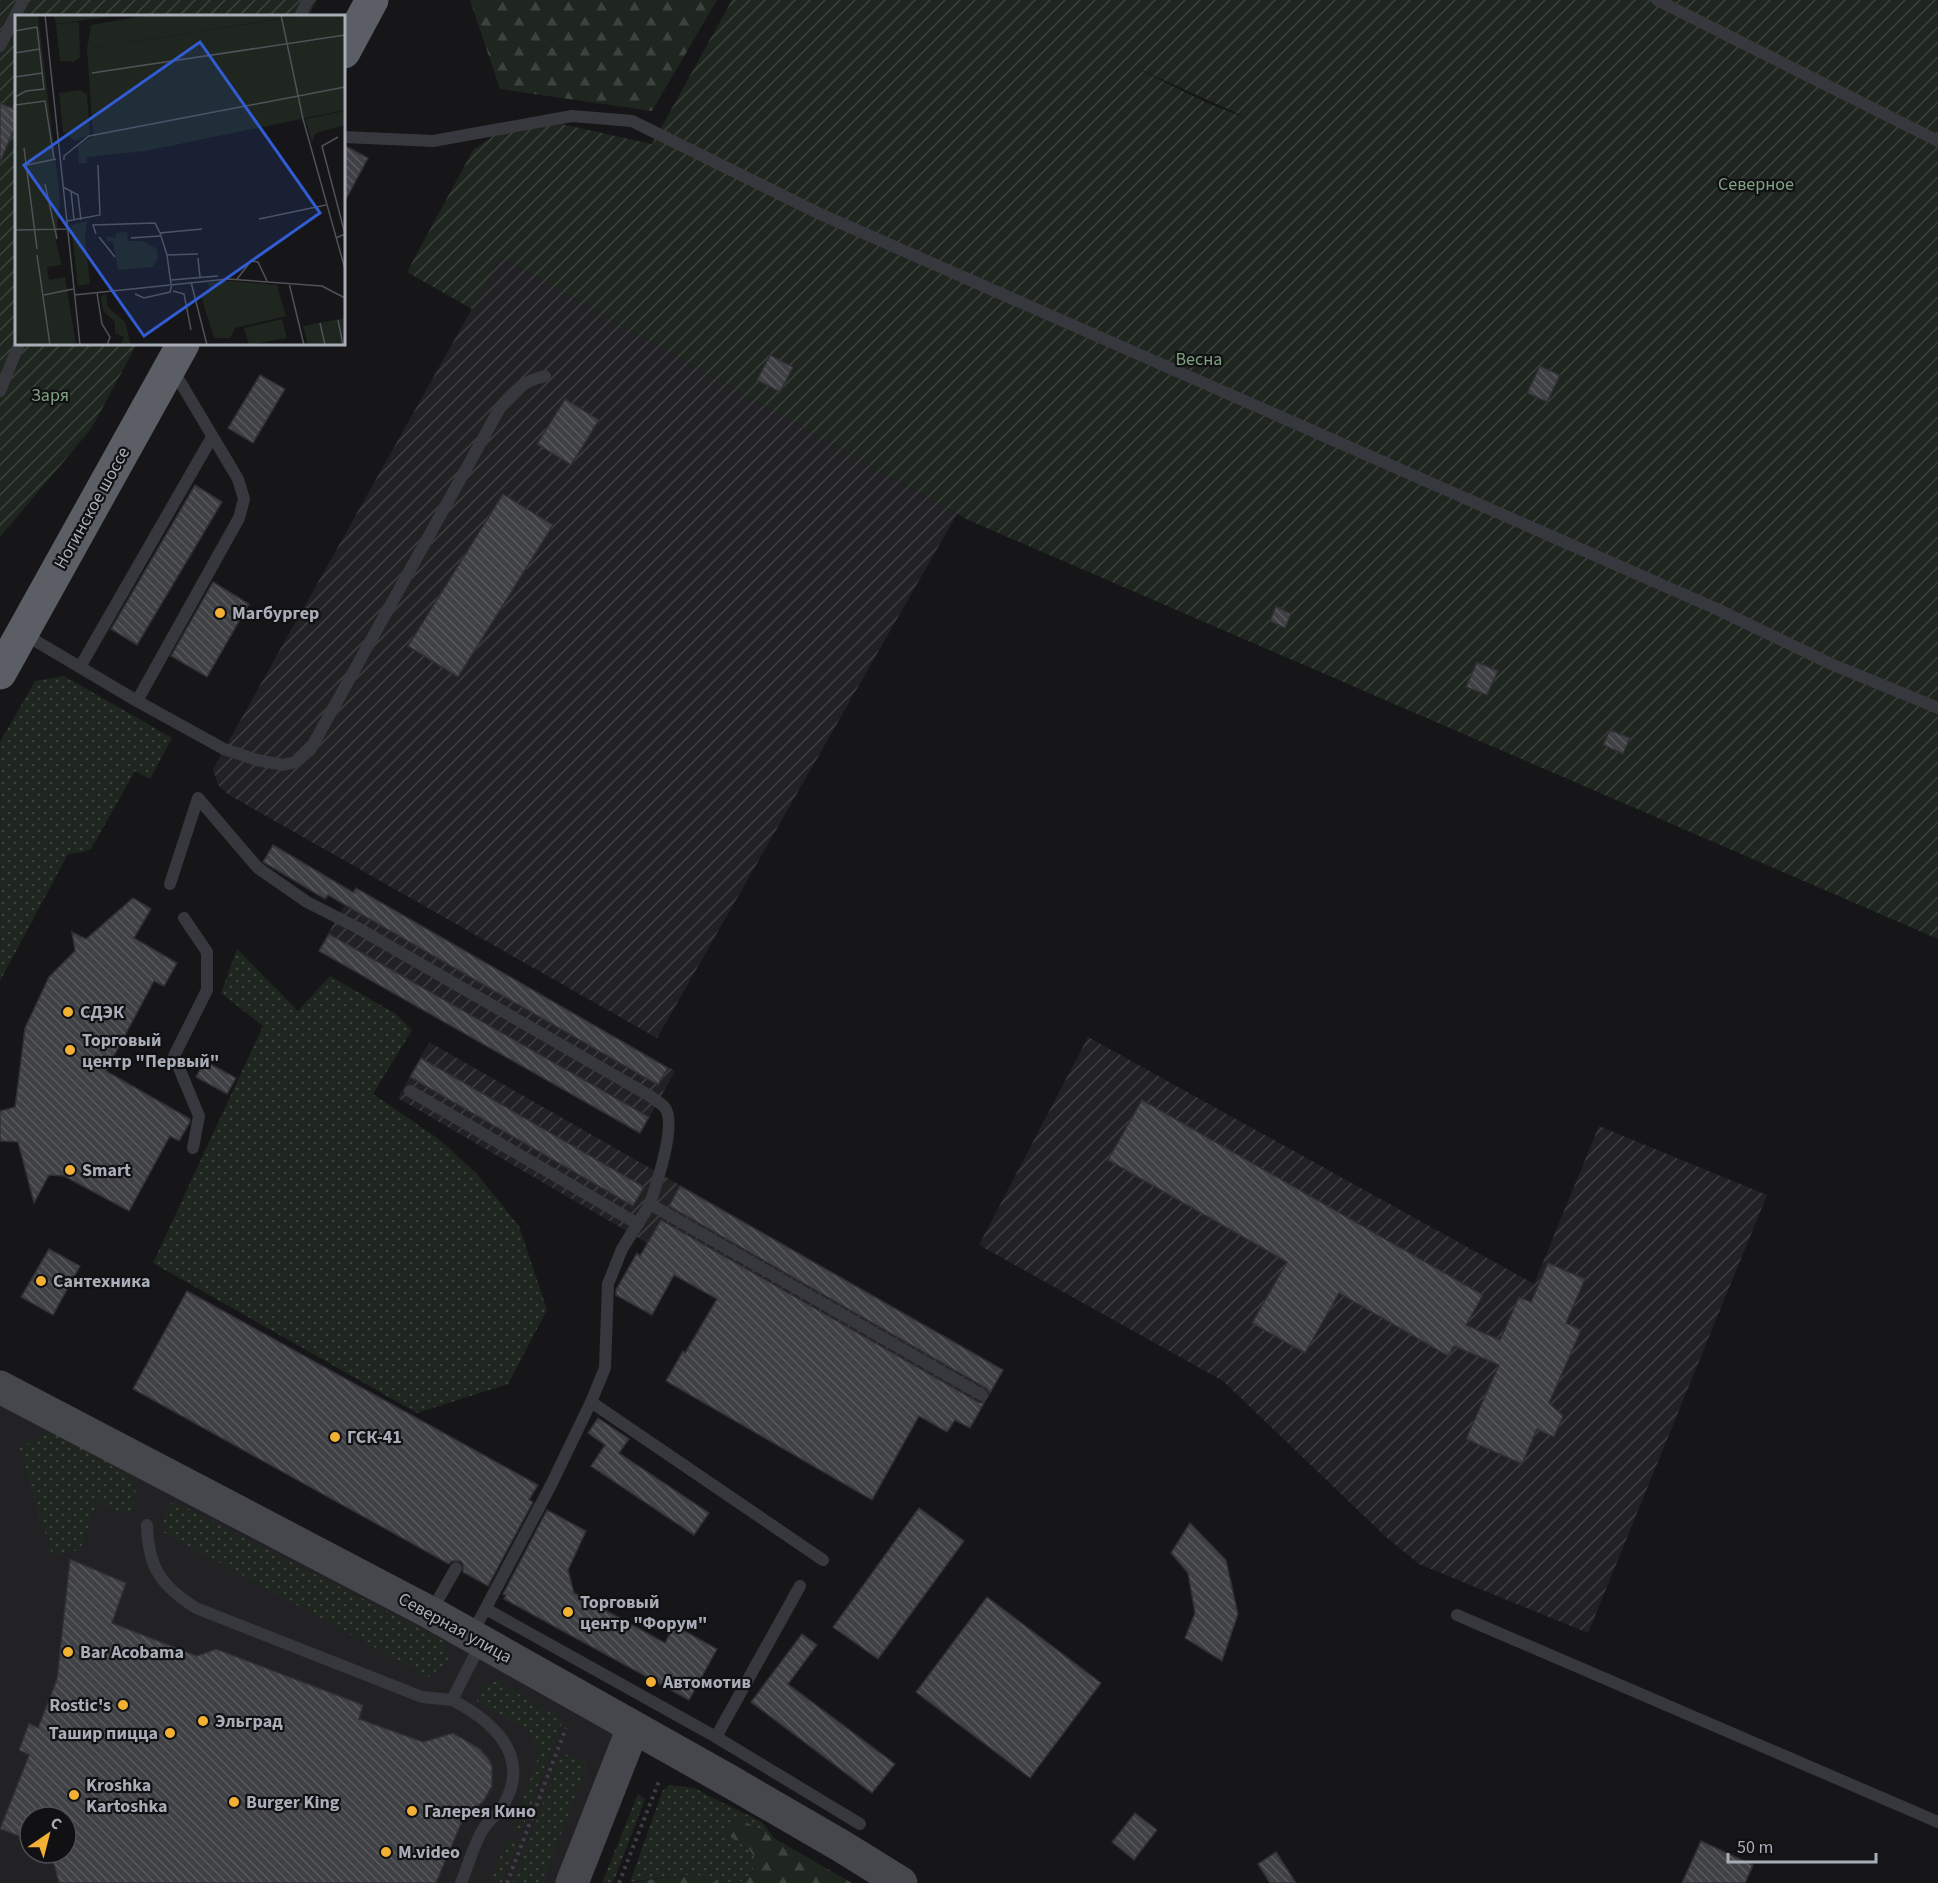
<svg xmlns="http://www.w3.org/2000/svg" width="1938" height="1883" font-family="'Source Sans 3',sans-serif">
<defs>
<pattern id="industrial-furrows" width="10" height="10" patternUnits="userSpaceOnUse" patternTransform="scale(1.5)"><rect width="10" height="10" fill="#222225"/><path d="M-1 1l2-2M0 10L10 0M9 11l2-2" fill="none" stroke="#3f3f43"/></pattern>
<pattern id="grass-dots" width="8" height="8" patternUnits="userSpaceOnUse" patternTransform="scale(1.5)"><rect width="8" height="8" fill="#1e261f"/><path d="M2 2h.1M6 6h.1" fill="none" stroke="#3c433d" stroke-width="1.8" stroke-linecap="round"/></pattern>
<pattern id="forest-firs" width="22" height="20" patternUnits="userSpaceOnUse" patternTransform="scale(1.5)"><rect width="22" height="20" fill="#1e261f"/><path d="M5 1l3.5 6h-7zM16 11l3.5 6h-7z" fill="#3c433d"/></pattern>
<pattern id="garden-furrows" width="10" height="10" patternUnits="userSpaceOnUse" patternTransform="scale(1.5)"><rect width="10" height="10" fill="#1e261f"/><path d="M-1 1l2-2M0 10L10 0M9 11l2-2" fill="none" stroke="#3c433d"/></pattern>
<pattern id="building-back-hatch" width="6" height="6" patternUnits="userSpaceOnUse" patternTransform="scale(1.5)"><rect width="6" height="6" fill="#404145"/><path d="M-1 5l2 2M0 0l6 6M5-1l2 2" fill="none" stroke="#595a5e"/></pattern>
</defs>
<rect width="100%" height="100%" fill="#161618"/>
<path fill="#222225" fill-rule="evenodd" d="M0 1387 633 1728 572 1883H0ZM30 1817H66V1853H30Z"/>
<g fill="url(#industrial-furrows)">
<path d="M501 257 957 514 657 1038 229 795 218 785 213 769Z"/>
<path d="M355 888 675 1071 640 1134 319 949Z"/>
<path d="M1088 1037 1534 1284 1599 1126 1767 1195 1588 1633 1419 1564 1386 1537 1223 1381 979 1245Z"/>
<path d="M429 1042 1004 1370 970 1428 647 1243 398 1098Z"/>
</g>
<g fill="url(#grass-dots)">
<path d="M64 676 172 738 150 779 135 771 91 849 84 852 68 854 0 981V742L35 681Z"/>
<path d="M237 949 298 1011 330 976 396 1014 412 1030 373 1094 440 1140 477 1174 519 1226 547 1310 508 1384 417 1413 153 1263 263 1026 221 993Z"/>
<path d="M52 1429 122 1459 137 1495 130 1516 97 1501 80 1550 52 1555 19 1448Z"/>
<path d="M175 1502 444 1641 449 1661 429 1677 161 1531 169 1504Z"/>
<path d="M497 1681 563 1720 520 1834 512 1831 540 1752 529 1730 477 1702 480 1688Z"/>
<path d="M562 1753 588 1763 542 1883H513Z"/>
<path d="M670 1785 695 1788 709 1796 762 1822 774 1838 737 1817 726 1834 748 1848 758 1862 745 1881 720 1883 697 1875 671 1876 630 1882 663 1790Z"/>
<path d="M638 1794 645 1799 613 1883H602Z"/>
<path d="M507 1840 517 1843 502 1883H490Z"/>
</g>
<g fill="url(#forest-firs)">
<path d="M470 0H717L652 111 500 89Z"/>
<path d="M737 1817 852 1883H630L672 1876 697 1875 720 1883 745 1881 758 1862 748 1848 726 1834 724 1827Z"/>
</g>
<g fill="url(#garden-furrows)" fill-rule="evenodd">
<path d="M0 0H317L309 16H16V344H137L91 429 0 537Z"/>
<path d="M732 0H1938V939L966 519 501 257 472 309 407 272 473 150 496 134 561 124 652 144ZM1128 64 1232 111 1246 118 1205 102Z"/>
</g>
<g fill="url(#building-back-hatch)" stroke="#303034" stroke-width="1.5">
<path d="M0 103 16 110V125L0 162Z"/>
<path d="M344 145 368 158 344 203Z"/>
<path d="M770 355 793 367 780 392 757 380Z"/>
<path d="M1540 366 1560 375 1547 402 1527 393Z"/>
<path d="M260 375 285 389 253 443 228 428Z"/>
<path d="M565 399 599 420 571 465 537 444Z"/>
<path d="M195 485 222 502 137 645 111 629Z"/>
<path d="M503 494 553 525 458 677 408 646Z"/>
<path d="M213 582 249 604 207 677 171 656Z"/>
<path d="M1276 606 1291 614 1285 628 1270 621Z"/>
<path d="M1477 662 1498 671 1487 695 1466 687Z"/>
<path d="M1610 730 1630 738 1623 754 1603 745Z"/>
<path d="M273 845 354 893 356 888 668 1068 658 1085 328 895 325 899 275 869 263 862Z"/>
<path d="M133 898 151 909 134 938 177 963 164 986 154 981 106 1071 190 1119V1122L179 1141 170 1136 129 1211 64 1176 49 1175 34 1203 18 1142 0 1141V1111L15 1107 25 1028 49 977 75 951 72 932 86 939Z"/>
<path d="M329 934 649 1117 640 1133 319 951Z"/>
<path d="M421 1058 644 1187 633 1206 410 1077Z"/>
<path d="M205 1061 236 1078 227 1094 196 1077Z"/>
<path d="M1142 1100 1483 1295 1466 1325 1500 1340 1519 1297 1531 1302 1548 1263 1585 1279 1566 1323 1581 1330 1549 1403 1563 1416 1554 1437 1537 1429 1522 1464 1466 1439 1499 1365 1454 1346 1448 1356 1339 1293 1305 1353 1252 1323 1287 1262 1108 1160Z"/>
<path d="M680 1186 1003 1370 990 1393 986 1388 669 1206Z"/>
<path d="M661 1220 978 1402 984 1403 970 1428 955 1420 947 1432 919 1416 872 1500 666 1381 683 1351 685 1353 717 1299 674 1275 652 1315 616 1295V1290L637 1253 640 1256Z"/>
<path d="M49 1249 80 1266 53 1315 21 1297Z"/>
<path d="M187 1291 538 1485 529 1500 533 1502 488 1586 463 1572V1564L460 1561H452L449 1564 133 1389Z"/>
<path d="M598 1418 629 1439 619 1453 709 1513 694 1535 591 1466 605 1445 588 1433Z"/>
<path d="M919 1508 964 1541 878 1659 833 1627Z"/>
<path d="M547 1510 586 1531 568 1570 574 1593 665 1643 674 1625 717 1649 689 1700 504 1599 506 1595 503 1594Z"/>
<path d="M1190 1523 1226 1560 1238 1614 1222 1661 1185 1638 1195 1613 1188 1573 1171 1553Z"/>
<path d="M70 1559 126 1583 112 1623 197 1656 216 1649 363 1705 359 1719 423 1742 453 1733 480 1749 488 1758 492 1766V1786L483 1802 474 1808 478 1817 463 1819 436 1883H59L54 1865 48 1853H66V1817H30V1840L0 1829 29 1755 19 1750 29 1723 38 1728 57 1679Z"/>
<path d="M987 1597 1101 1683 1030 1778 916 1692Z"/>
<path d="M802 1634 817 1645 788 1684 895 1764 872 1793 751 1702Z"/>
<path d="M1135 1813 1157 1830 1134 1860 1112 1842Z"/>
<path d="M1701 1841 1753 1865 1745 1883H1682Z"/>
<path d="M1276 1852 1296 1883H1270L1258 1864Z"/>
</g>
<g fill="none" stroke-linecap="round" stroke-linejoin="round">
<g stroke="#3d3f44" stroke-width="4" stroke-dasharray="3 4.5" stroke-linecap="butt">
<path d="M507 1883 566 1728"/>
<path d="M619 1883 659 1781"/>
</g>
<g stroke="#37383d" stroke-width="12">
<path d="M1657 0 1938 141"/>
<path d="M300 16 308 0"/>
<path d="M0 46 23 0"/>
<path d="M344 137 433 141 572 116 632 121 818 213 1719 610 1831 664 1938 708"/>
<path d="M0 391 19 344"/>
<path d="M24 634 137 701 224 749 257 760 283 765 296 762 310 750 501 406C516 390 523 381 545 376"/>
<path d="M80 667 212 437"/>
<path d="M137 701 239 518 244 499 238 479 173 370"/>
<path d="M170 884 198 798 258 868 307 902 358 928 650 1096C654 1100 662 1103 665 1108 677 1124 656 1186 650 1204"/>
<path d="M184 918 207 952V990L174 1056 199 1116 193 1148"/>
<path d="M410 1091 638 1224"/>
<path d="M591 1402 605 1368 608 1284 622 1249 650 1204 982 1395"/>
<path d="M147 1525C148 1567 161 1586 196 1608L422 1697 452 1700 481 1643"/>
<path d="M486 1609 716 1737 860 1824"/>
<path d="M431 1612 456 1568"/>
<path d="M1457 1615 1938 1822"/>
<path d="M472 1634 550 1487 591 1402 823 1560"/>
<path d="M452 1700C491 1720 531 1754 505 1802 500 1813 488 1820 482 1831 473 1847 468 1866 461 1883"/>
<path d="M716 1737 800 1586"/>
</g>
<g stroke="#45474d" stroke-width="33">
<path d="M0 1387 431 1613 731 1782 843 1847 901 1883"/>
<path d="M572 1883 633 1728"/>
</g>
<g stroke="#5b5e65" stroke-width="33">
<path d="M344 52 372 0"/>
<path d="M0 673 183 344"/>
</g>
</g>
<g fill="#f2b134" stroke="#111113" stroke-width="2">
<circle cx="220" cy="613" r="6"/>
<circle cx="68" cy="1012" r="6"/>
<circle cx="70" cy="1050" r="6"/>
<circle cx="70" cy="1170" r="6"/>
<circle cx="41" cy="1281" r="6"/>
<circle cx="335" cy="1437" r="6"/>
<circle cx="568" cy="1612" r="6"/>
<circle cx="68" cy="1652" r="6"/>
<circle cx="651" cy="1682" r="6"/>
<circle cx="123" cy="1705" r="6"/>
<circle cx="203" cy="1721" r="6"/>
<circle cx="170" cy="1733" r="6"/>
<circle cx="74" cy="1795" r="6"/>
<circle cx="234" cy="1802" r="6"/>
<circle cx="412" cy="1811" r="6"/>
<circle cx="386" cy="1852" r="6"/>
</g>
<g text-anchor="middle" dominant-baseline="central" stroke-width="4.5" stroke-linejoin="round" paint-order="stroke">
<g font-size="18" fill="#7fa381" stroke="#111113">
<text x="1756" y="184">Северное</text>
<text x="1199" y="359">Весна</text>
<text x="50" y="395">Заря</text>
</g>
<g font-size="18" fill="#a8adb8" stroke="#111113">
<text transform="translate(92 508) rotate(-61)">Ногинское шоссе</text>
<text transform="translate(455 1628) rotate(29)">Северная улица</text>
</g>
<g font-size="18" font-weight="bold" fill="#a8adb8" stroke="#111113" text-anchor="start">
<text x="232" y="613">Магбургер</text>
<text x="80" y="1012">СДЭК</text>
<text x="82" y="1040">Торговый<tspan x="82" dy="21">центр "Первый"</tspan></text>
<text x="82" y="1170">Smart</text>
<text x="53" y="1281">Сантехника</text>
<text x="347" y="1437">ГСК-41</text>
<text x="580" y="1602">Торговый<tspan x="580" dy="21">центр "Форум"</tspan></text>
<text x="80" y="1652">Bar Acobama</text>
<text x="663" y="1682">Автомотив</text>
<text x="111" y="1705" text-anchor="end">Rostic's</text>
<text x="215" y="1721">Эльград</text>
<text x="158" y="1733" text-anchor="end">Ташир пицца</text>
<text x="86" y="1785">Kroshka<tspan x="86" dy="21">Kartoshka</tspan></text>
<text x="246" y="1802">Burger King</text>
<text x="424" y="1811">Галерея Кино</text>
<text x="398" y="1852">M.video</text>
</g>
</g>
<g transform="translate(15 15)">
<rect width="330" height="330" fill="#161618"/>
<path d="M72 206 70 223 75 269 63 271 56 210ZM112 217 113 226H127L142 234 143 243 137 252 103 255 98 227 92 226 91 221 100 223 101 218ZM91 279 93 292 110 307 116 330H106L109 322 100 318V307L88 296 86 281Z" fill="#1e261f"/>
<path d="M134 0H289L72 34 76 10ZM64 7 65 42 59 47 45 46 41 9ZM65 75 72 79 75 119 60 126 48 117 44 78ZM330 96V110L301 118 297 127 290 104ZM214 266 262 270 271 301 220 313 215 323H199L186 281 196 273 192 268Z" fill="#1e261f"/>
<path d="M0 0H23L45 183 41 227 47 250 32 252 34 265 50 262 61 330H0ZM39 0H107L41 9ZM290 0H330V95L130 136 71 142 72 148 64 149 63 131 78 121 72 34ZM330 303V330H293L288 311Z" fill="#1e261f"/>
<path d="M267 304 272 323 234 330 229 313Z" fill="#1e261f"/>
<path fill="none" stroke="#505258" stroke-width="1.5" d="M30 0 65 330M266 0 288 104 330 254M0 16 22 12M0 38 25 34M77 58 330 20M0 62 27 58M0 82 11 76 29 74 22 12M0 90 30 86 39 144M9 133 22 234M49 145V141L74 121 330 72M12 150 41 144M30 169 42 224M48 172 63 180 66 205M56 176 59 205M244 204 311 190M52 206 85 200 83 150M0 215 52 214M81 219 78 210 140 208 145 218M84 222 100 242M116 223 145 221M321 223 330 219 307 131 323 122M22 240 35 330M152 240 145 218 187 214M183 243 185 262M222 264 236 246 243 247 252 266M156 265 203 261M176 267 192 330M274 268 289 330M156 269 152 240 183 239M158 276 169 279 176 315M82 278 87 309 95 322 92 330M120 279 129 283 155 277 157 269M29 280 58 274M59 280 213 264 307 271 330 283M323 305 328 330M305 308 310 330"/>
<path fill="#325cd3" fill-opacity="0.15" stroke="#325cd3" stroke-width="3" d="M185 27 305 198 129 321 9 150Z"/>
<rect width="330" height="330" fill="none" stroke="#a8adb8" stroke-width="3"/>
</g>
<g transform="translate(48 1835) rotate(35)"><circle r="28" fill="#111113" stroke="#4d4f55" stroke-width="1.5"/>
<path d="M0-4.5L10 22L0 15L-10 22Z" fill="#f2b134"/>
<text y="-9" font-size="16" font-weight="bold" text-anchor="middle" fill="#a8adb8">С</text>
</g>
<path d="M1728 1853v9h148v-9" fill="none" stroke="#a8adb8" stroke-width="3"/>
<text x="1737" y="1853" font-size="18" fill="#a8adb8" stroke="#111113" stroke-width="4.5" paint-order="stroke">50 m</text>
</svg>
